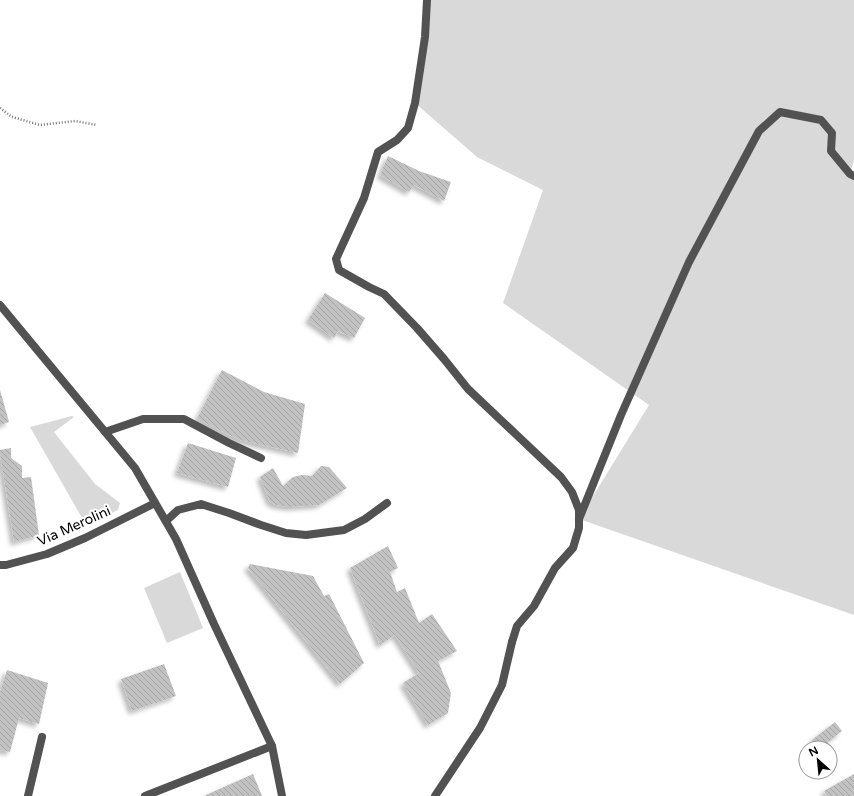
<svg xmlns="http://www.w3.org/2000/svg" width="854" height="796" font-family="'Varela Round',sans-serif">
<defs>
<pattern id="building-back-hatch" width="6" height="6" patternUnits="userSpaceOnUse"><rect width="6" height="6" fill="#c2c2c2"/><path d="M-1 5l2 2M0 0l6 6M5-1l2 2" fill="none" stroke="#a5a5a5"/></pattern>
<filter id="shadow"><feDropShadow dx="-3.5" dy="3.5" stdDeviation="2" flood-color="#0004"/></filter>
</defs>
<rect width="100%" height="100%" fill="#fff"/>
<g fill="#d9d9d9">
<path d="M427 0H854V161L850 174 854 176V615L579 519 649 405 503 303 543 190 477 157 415 103Z"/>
<path d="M72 416 74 417 54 432 95 484 120 503 118 510 86 525 30 427Z"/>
<path d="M180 572 203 628 167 643 144 588Z"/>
</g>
<g fill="url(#building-back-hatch)" filter="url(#shadow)">
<path d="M388 156 419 171 451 182 444 201 414 185 409 192 380 175Z"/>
<path d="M325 293 365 318 354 338 338 331 334 338 308 320Z"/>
<path d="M222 370 264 392 305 404 298 453 240 440 197 419Z"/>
<path d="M0 390 9 422 0 425Z"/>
<path d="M188 443 236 458 228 487 177 473Z"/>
<path d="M11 448V458L22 466V478L31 477 39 535 14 542 0 454V450Z"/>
<path d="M321 466 329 467 347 488 319 505 289 507 276 505 270 502 260 477 273 468 283 486 293 477 302 475 312 476Z"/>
<path d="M388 546 398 568 390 572 397 592 405 588 419 623 432 614 457 651 438 661 451 693 448 713 428 725 403 683 419 673 395 635 380 645 350 568Z"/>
<path d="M250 564 313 576 324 596 329 594 364 663 340 684 248 568Z"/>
<path d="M164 664 176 696 132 711 121 679Z"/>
<path d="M7 670 48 683 39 724 19 718 10 752 0 750V692Z"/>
<path d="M835 722 842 731 821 748H819L812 740Z"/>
<path d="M253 774 262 796H206V795Z"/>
<path d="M854 774V796H827L824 791Z"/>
</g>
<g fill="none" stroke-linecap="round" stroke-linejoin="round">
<path stroke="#747474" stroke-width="2.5" stroke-dasharray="1 2" stroke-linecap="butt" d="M0 108 12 117 40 125 75 121 97 125"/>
<g stroke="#525252" stroke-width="8">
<path d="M427 0 425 37 415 103 408 128 397 140 378 152 364 198 336 259 339 270 369 287 384 294 417 328 444 359 468 389 561 477 572 492 579 510V528L573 548 555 568 534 606 517 626 512 642"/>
<path d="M105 432 143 419H184L229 443 261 458"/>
<path d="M166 521 178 510 201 504 229 513 261 525 286 533 306 535 344 530 365 519 387 503"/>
<path d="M0 565H6L47 554 85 538 155 503"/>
<path d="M28 796 42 737"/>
<path d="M145 796 272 746"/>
</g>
<g stroke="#525252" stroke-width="8">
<path d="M579 519 621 415 689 262 759 131 780 112 821 120 832 133 831 151 850 174 854 176"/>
<path d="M435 796 480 728 502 685 512 642"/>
</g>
<path stroke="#525252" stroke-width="8" d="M0 305 135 468 176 539 214 624 272 746 282 796"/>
</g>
<g text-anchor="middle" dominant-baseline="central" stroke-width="4" stroke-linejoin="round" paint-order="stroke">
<g font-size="14" fill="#000" stroke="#fff">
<text transform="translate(74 526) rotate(-24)">Via Merolini</text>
</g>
</g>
<g transform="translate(818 760) rotate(333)"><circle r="19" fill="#ffffff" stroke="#999999"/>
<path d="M0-3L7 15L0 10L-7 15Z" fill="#000000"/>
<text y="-6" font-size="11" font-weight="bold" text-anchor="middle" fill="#000000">N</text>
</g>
</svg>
